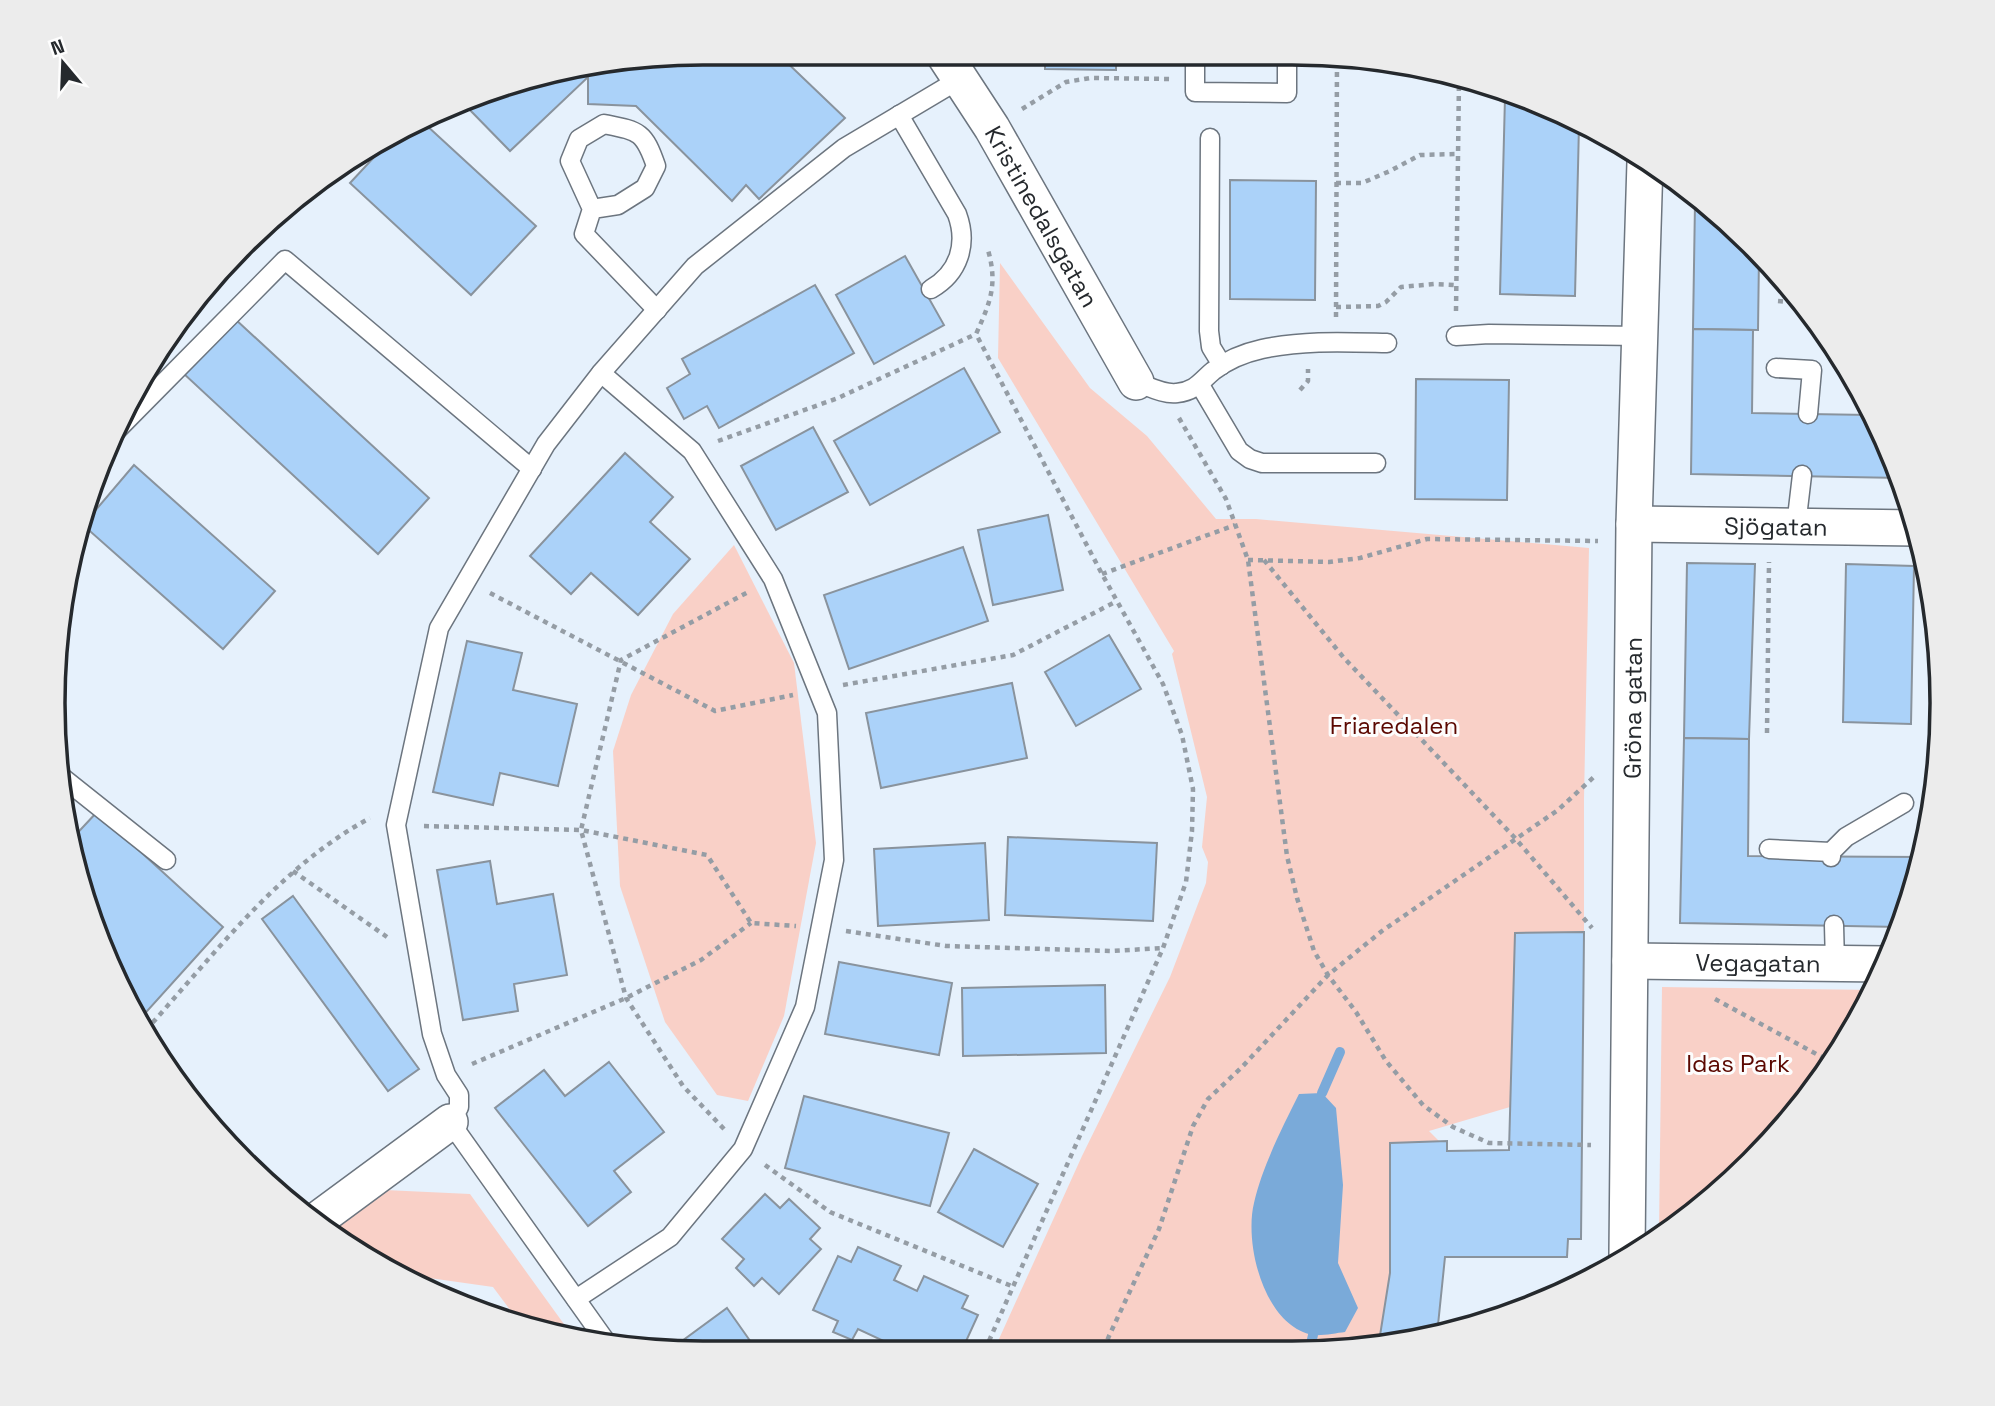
<svg xmlns="http://www.w3.org/2000/svg" width="1995" height="1406" font-family="'Space Grotesk',sans-serif">
<rect width="100%" height="100%" fill="#e6f1fc"/>
<g fill="#f9d0c7">
<path d="M1000 263 1090 388 1147 436 1216 519H1256L1589 548 1584 799V932L1515 933 1510 1107 1429 1131 1440 1142 1390 1143V1273L1378 1348 994 1350 1082 1156 1170 977 1206 883 1208 862 1202 847 1207 797 1172 654 1174 651 998 358Z"/>
<path d="M734 545 794 663 816 843 784 1016 748 1101 717 1095 665 1022 620 886 613 751 631 695 673 614Z"/>
<path d="M1662 987 1876 990 1808 1099 1721 1192 1659 1233Z"/>
<path d="M385 1190 470 1194 574 1338 535 1331 523 1327 493 1287 394 1273 327 1231Z"/>
</g>
<path fill="#7aaad9" d="M1322 1093 1336 1108 1343 1185 1338 1263 1358 1308 1345 1332C1336 1333 1323 1336 1313 1335 1264 1326 1244 1244 1254 1203 1262 1167 1283 1126 1299 1094Z"/>
<g fill="none" stroke-linecap="round" stroke-linejoin="round">
<g stroke="#7aaad9" stroke-width="10">
<path d="M1322 1093 1340 1052"/>
<path d="M1310 1348 1313 1335"/>
</g>
</g>
<g fill="#abd2f9" stroke="#89939d" stroke-width="2">
<path d="M703 52 777 53 845 118 759 199 746 185 732 201 636 106 588 104V77L510 151 466 106 534 75Z"/>
<path d="M1045 53H1116V70L1045 69Z"/>
<path d="M1208 53H1270V55L1208 54Z"/>
<path d="M1505 97 1579 125 1575 296 1500 294Z"/>
<path d="M425 124 536 226 471 295 350 183 390 140Z"/>
<path d="M1230 180 1316 181 1315 300 1230 299Z"/>
<path d="M1695 203 1759 256 1758 330 1693 329Z"/>
<path d="M905 256 944 325 874 364 836 295Z"/>
<path d="M815 285 854 353 719 428 707 406 684 419 667 388 690 374 682 359Z"/>
<path d="M234 318 429 498 378 554 183 373Z"/>
<path d="M1693 329 1753 330 1752 413 1869 415V408L1901 478 1691 474Z"/>
<path d="M964 368 1000 432 870 505 834 441Z"/>
<path d="M1416 379 1509 380 1507 500 1415 499Z"/>
<path d="M813 427 848 492 776 530 741 466Z"/>
<path d="M625 453 673 497 650 522 690 559 638 615 591 573 571 594 530 556Z"/>
<path d="M134 465 275 591 223 649 83 525Z"/>
<path d="M1048 515 1063 590 993 605 978 530Z"/>
<path d="M963 547 988 621 849 669 824 595Z"/>
<path d="M1687 563 1755 564 1749 739 1684 738Z"/>
<path d="M1846 564 1914 566 1911 724 1843 722Z"/>
<path d="M1109 635 1141 689 1076 726 1045 672Z"/>
<path d="M467 641 522 653 513 690 577 704 558 786 500 773 493 805 433 792Z"/>
<path d="M1012 683 1027 758 881 788 866 713Z"/>
<path d="M1684 738 1749 739 1748 856 1923 857 1920 871 1900 927 1680 923Z"/>
<path d="M97 812 223 927 139 1020 119 990 69 842Z"/>
<path d="M1008 837 1157 843 1153 921 1005 915Z"/>
<path d="M985 843 989 920 878 926 874 849Z"/>
<path d="M490 861 497 904 553 894 567 975 514 984 518 1011 463 1020 437 870Z"/>
<path d="M293 896 419 1069 388 1091 262 919Z"/>
<path d="M1584 932 1581 1239H1568L1567 1257H1445L1438 1325 1446 1327 1378 1348 1390 1273V1143L1447 1141V1151L1509 1150 1515 933Z"/>
<path d="M839 962 952 983 939 1055 825 1034Z"/>
<path d="M1105 985 1106 1053 963 1056 962 988Z"/>
<path d="M609 1062 664 1132 614 1171 631 1192 588 1226 495 1108 544 1070 565 1096Z"/>
<path d="M804 1096 949 1133 930 1206 785 1168Z"/>
<path d="M974 1149 1038 1184 1003 1247 938 1212Z"/>
<path d="M765 1194 780 1208 789 1199 820 1228 810 1239 821 1249 779 1294 762 1278 754 1286 736 1268 744 1259 722 1239Z"/>
<path d="M858 1247 901 1266 894 1280 917 1291 924 1276 968 1296 962 1308 978 1315 962 1350 905 1351 858 1329 852 1340 833 1332 838 1321 813 1310 838 1256 851 1262Z"/>
<path d="M727 1308 753 1345 744 1352H667Z"/>
</g>
<g fill="none" stroke-linecap="round" stroke-linejoin="round">
<defs>
<g id="service">
<path d="M1195 53V92L1287 93V53"/>
<path d="M899 115 957 214C968 244 959 273 931 289"/>
<path d="M1210 138 1209 331 1211 347 1222 365"/>
<path d="M592 209 618 205 645 188 656 166C644 131 639 131 604 124L579 139 570 161 592 209 584 234 657 310"/>
<path d="M1456 336 1489 334 1640 336"/>
<path d="M1776 368 1812 370 1808 414"/>
<path d="M1136 382C1148 386 1164 395 1177 393 1196 391 1201 381 1213 371 1227 360 1244 353 1262 349 1304 340 1344 342 1387 343"/>
<path d="M1200 385 1239 451 1250 459 1262 463H1376"/>
<path d="M116 431 285 260 532 469"/>
<path d="M1796 526 1802 475"/>
<path d="M63 778 166 860"/>
<path d="M1769 849 1831 852V857"/>
<path d="M1831 852 1846 837 1904 803"/>
<path d="M1834 925 1835 964"/>
<path d="M576 1299 670 1237 743 1149 805 1007 834 860 827 713 773 579 692 451 601 373"/>
<path d="M607 1343 450 1122 459 1107V1095L446 1075 432 1034 396 825 439 628 546 444 601 373 695 266 844 148 960 79"/>
</g>
<g id="minor">
<path id="s1" d="M943 53 992 128 1136 382"/>
<path id="s2" d="M1634 524 1916 528"/>
<path id="s3" d="M1630 961 1885 964"/>
<path d="M313 1223 450 1122"/>
<path id="s4" d="M1627 1254 1634 524 1645 162"/>
</g>
</defs>
<use href="#service" stroke="#6c757f" stroke-width="21"/>
<use href="#minor" stroke="#6c757f" stroke-width="38"/>
<g stroke="#959da5" stroke-width="4.5" stroke-dasharray="5 5" stroke-linecap="butt">
<path d="M1022 109 1066 82 1090 78 1170 79"/>
<path d="M1336 183H1362L1390 171 1420 155 1458 154"/>
<path d="M1778 301 1801 303"/>
<path d="M1336 307 1378 306 1386 302 1401 287 1434 284 1456 285"/>
<path d="M1456 311 1459 80"/>
<path d="M1336 317 1337 57"/>
<path d="M1820 343H1830"/>
<path d="M1300 390 1308 381V369"/>
<path d="M1179 418 1226 499 1248 560 1287 856 1297 898 1314 951 1328 975 1356 1012 1386 1061 1423 1105 1453 1127 1489 1143 1591 1145"/>
<path d="M718 441 838 398 976 334"/>
<path d="M1248 560 1329 562 1360 558 1427 539 1598 541"/>
<path d="M1264 560 1344 658 1515 838 1592 928"/>
<path d="M1102 574 1235 525"/>
<path d="M490 593 715 711 793 695"/>
<path d="M843 685 1013 655 1117 601"/>
<path d="M1767 733 1769 562"/>
<path d="M424 826 581 830 707 855 751 923 796 926"/>
<path d="M293 871 387 937"/>
<path d="M846 931 946 946 1111 951 1163 948"/>
<path d="M1715 999 1831 1062"/>
<path d="M146 1030C214 955 279 867 370 818"/>
<path d="M472 1064 626 998 701 960 751 923"/>
<path d="M724 1129 683 1086 626 998 581 830 621 660 750 591"/>
<path d="M765 1165 830 1212 1014 1287"/>
<path d="M1592 1278V1265"/>
<path d="M1104 1349 1109 1336 1159 1229 1193 1126 1208 1099 1242 1067 1328 975 1382 931 1558 810 1596 775"/>
<path d="M985 1350 1163 948 1186 882 1192 831 1193 789 1182 735 1163 684 1102 574 976 334C990 303 998 285 988 250"/>
</g>
<use href="#service" stroke="#fff" stroke-width="18"/>
<use href="#minor" stroke="#fff" stroke-width="35"/>
</g>
<g text-anchor="middle" dominant-baseline="central" stroke-width="6" stroke-linejoin="round" paint-order="stroke">
<g font-size="24" fill="#25292d" stroke="#fdfdfd">
<text stroke="none"><textPath href="#s1" startOffset="191">Kristinedalsgatan</textPath></text>
<text stroke="none"><textPath href="#s2" startOffset="142">Sjögatan</textPath></text>
<text stroke="none"><textPath href="#s4" startOffset="546">Gröna gatan</textPath></text>
<text stroke="none"><textPath href="#s3" startOffset="128">Vegagatan</textPath></text>
</g>
<g font-size="24" fill="#5b0801" stroke="#fdfdfd">
<text x="1394" y="725">Friaredalen</text>
<text x="1738" y="1063">Idas Park</text>
</g>
</g>
<path d="M0 0H1995V1406H0ZM703 65H1292A638 638 0 0 1 1930 703V703A638 638 0 0 1 1292 1341H703A638 638 0 0 1 65 703V703A638 638 0 0 1 703 65Z" fill="#ececec" fill-rule="evenodd"/>
<path fill="none" stroke="#25292d" stroke-width="3.5" d="M703 65H1292A638 638 0 0 1 1930 703V703A638 638 0 0 1 1292 1341H703A638 638 0 0 1 65 703V703A638 638 0 0 1 703 65Z"/>
<g transform="translate(63 63) rotate(341)" stroke="#fdfdfd" stroke-width="5" paint-order="stroke">
<path d="M0-5L12 26L0 18L-12 26Z" fill="#25292d"/>
<text y="-10" font-size="19" font-weight="bold" text-anchor="middle" fill="#25292d">N</text>
</g>
</svg>
